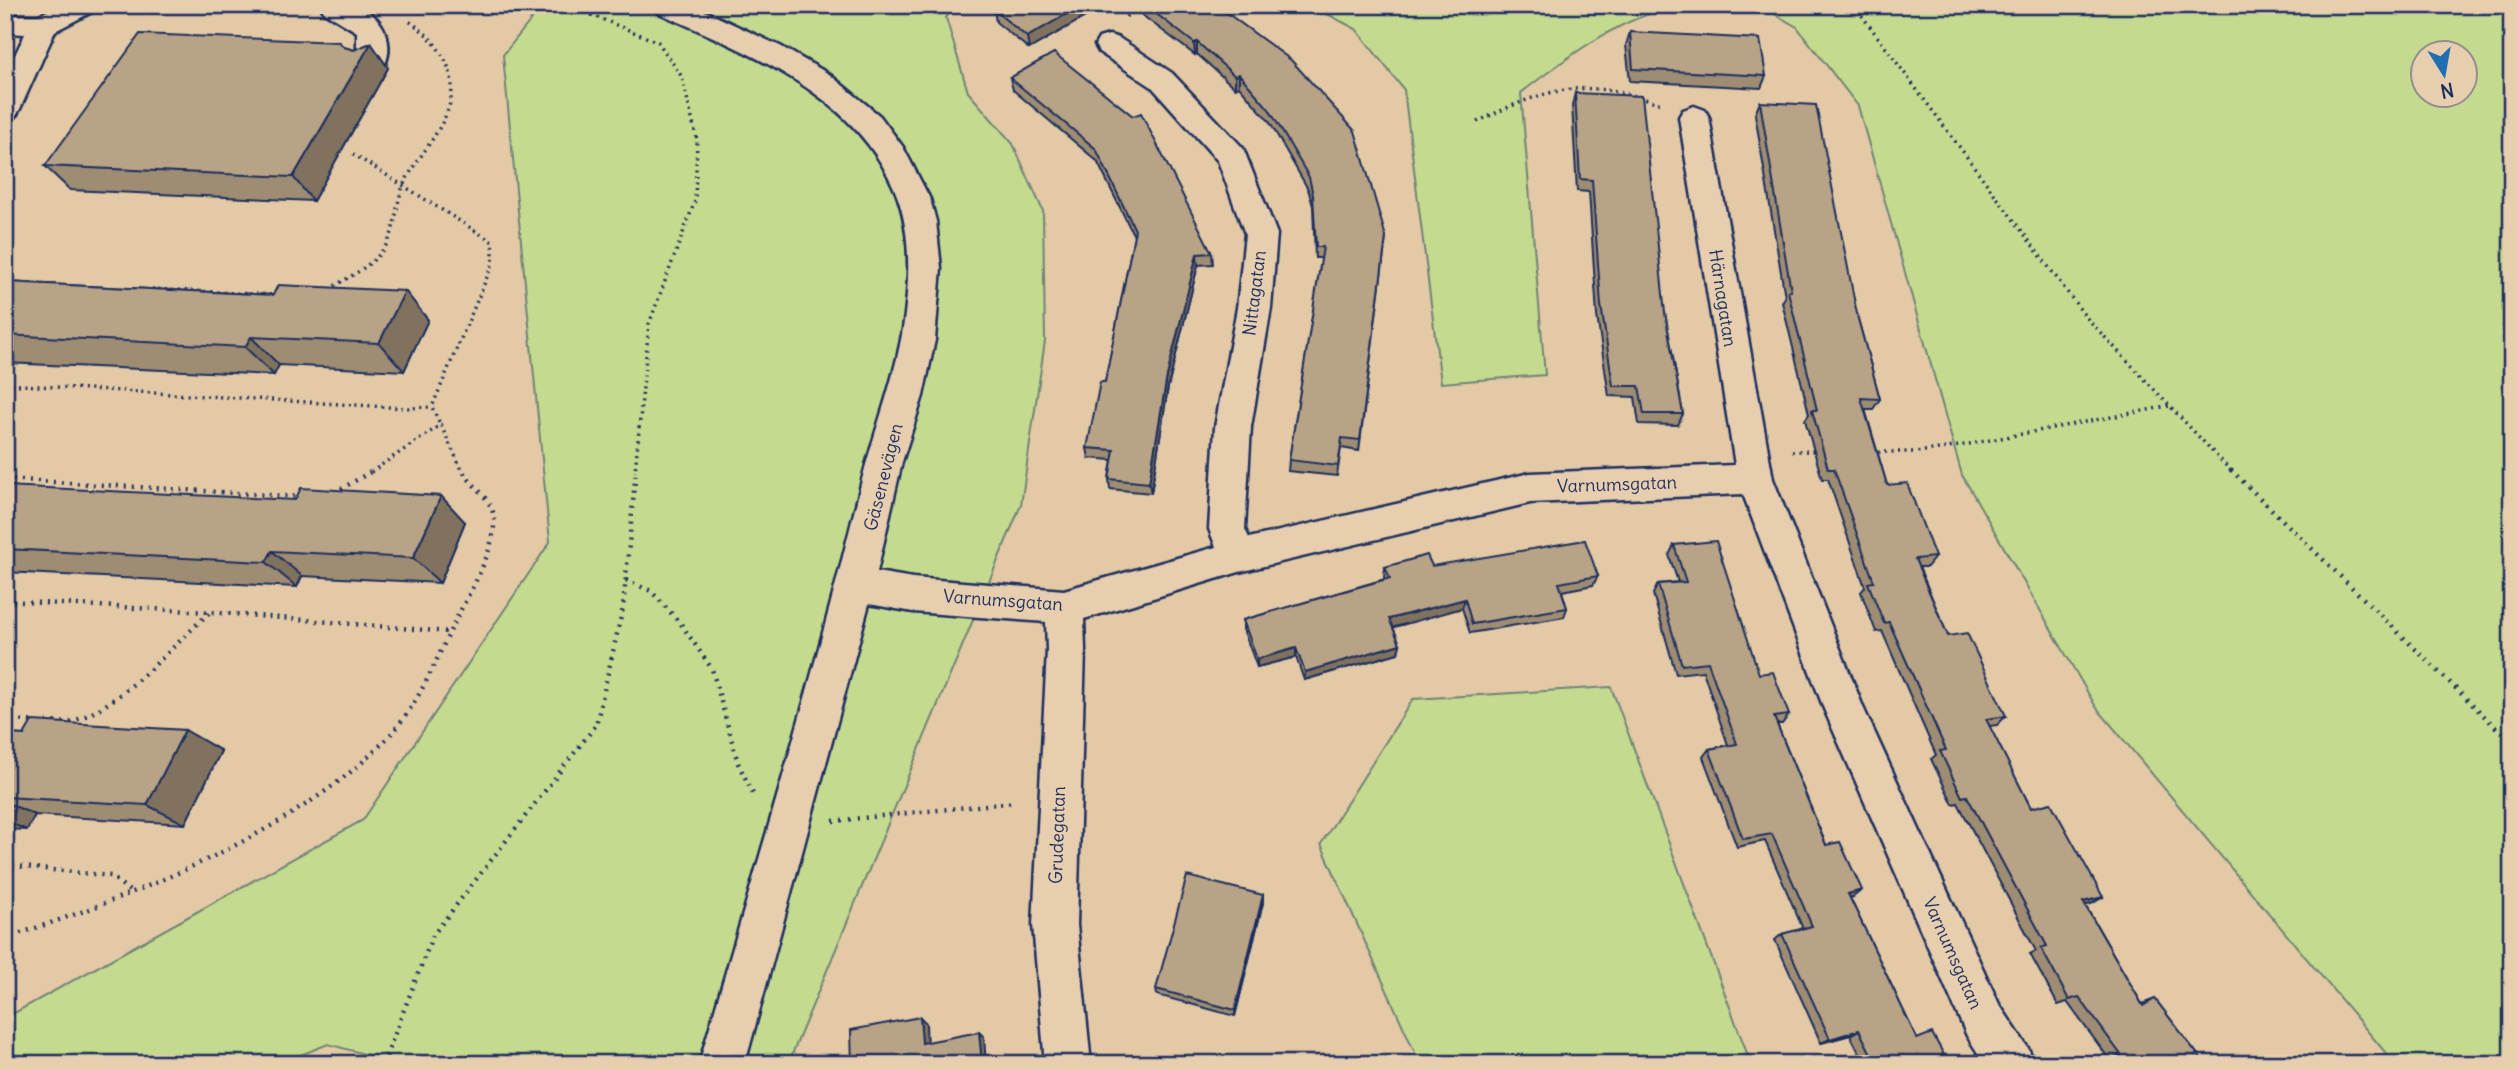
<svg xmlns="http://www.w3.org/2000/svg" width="2517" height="1069" font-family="Delius,sans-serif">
<rect width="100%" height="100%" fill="#e3c9a5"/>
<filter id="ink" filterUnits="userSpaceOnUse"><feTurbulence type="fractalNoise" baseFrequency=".0143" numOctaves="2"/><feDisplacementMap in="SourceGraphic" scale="14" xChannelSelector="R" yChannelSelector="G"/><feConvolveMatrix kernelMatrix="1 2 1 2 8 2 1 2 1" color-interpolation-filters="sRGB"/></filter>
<g filter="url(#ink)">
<g fill="#c4da8f" stroke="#708476" stroke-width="2" fill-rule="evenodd">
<path d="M543 5H955L946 18 968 92 1013 144 1043 211 1045 341 1021 505 788 1064H401L328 1044 278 1064H5V1018L363 820 550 542 503 55Z"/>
<path d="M1310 5H1684C1624 14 1568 56 1521 93L1545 375 1441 383 1404 90 1356 29Z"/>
<path d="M1759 5H2512V1064H2395L2096 707 1962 475 1858 106 1797 27ZM2464 52V94H2422V52Z"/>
<path d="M1611 687 1751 1064H1420L1321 844 1413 699Z"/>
</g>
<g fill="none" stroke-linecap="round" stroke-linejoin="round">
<defs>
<g id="street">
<path d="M59 5H96L92 12 55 31 20 109 16 116 5 119V76L25 34 5 33V15H39Z"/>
<path d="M320 5C332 5 348 2 359 7 384 16 397 46 382 70L372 73 362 70 357 63V32L324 12Z"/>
<path d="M653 5H692L780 46 829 74 880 116 903 147 930 199 936 221 941 268 935 340 923 396 902 462 877 572 913 578 1064 590 1216 547 1209 529 1215 427 1237 308 1245 234 1218 161 1152 87 1099 52 1095 45 1099 38 1109 35 1119 38 1172 73 1243 148 1277 234 1271 308 1251 427 1245 529 1249 538 1530 473 1735 465 1679 117 1683 110 1694 106 1705 110 1709 117 1773 479 1863 707 1999 1004 2028 1048 2035 1064H1985L1967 1036 1824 709 1743 494 1530 503 1239 572 1084 619 1085 650 1077 925 1091 1064H1045L1033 925 1047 650 1046 622 913 612 869 604 745 1064H699C755 871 814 679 861 484 875 427 898 373 905 314 910 273 911 227 894 188 852 91 747 53 657 12Z"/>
</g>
</defs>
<use href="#street" stroke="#1b2f5e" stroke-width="5"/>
<g stroke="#1b2f5e" stroke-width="3.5" stroke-dasharray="2 4.5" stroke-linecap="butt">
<path d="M567 5 658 42 682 77 697 140 695 201 649 324 635 472"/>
<path d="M1854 5 2085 316 2232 472"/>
<path d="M1126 17 1133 5"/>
<path d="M1477 122C1548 87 1584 77 1661 104"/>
<path d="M353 154 493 242V263L432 407"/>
<path d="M152 289 276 295"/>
<path d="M329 289C354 274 386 260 393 228 397 213 398 196 405 182 427 140 473 103 441 53 433 40 421 28 407 20"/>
<path d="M5 384 406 408 432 407 463 472"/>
<path d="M1792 451H1818"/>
<path d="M1872 452H1915L1948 448 2169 406"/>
<path d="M371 472 442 424"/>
</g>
<g stroke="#1b2f5e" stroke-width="4.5" stroke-dasharray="2 6" stroke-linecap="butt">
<path d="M2231 470 2512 743"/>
<path d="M5 479 302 497"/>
<path d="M334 493 374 470"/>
<path d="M626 580 651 591 681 624 712 669 738 763 753 794"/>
<path d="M5 601 209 612 449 632"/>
<path d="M5 719 37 722"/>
<path d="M46 722C55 722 65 724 73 721 119 707 173 646 209 613"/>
<path d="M833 821 1016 802"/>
<path d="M5 865 111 876 133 894"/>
<path d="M5 938C125 900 304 830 390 735 420 702 436 660 455 621 468 595 505 536 491 507 484 493 470 483 462 470"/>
<path d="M383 1064 433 935 596 725 623 608 636 470"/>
</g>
<use href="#street" fill="#e7ceaf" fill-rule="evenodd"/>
</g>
<g fill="#9e8c73" stroke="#1b2f5e" stroke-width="2">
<path d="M1106 5 1029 49 996 22 994 10Z"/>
<path d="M1142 5H1216L1386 237 1359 451 1341 448 1337 476 1288 471 1289 460 1322 258H1315L1313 206 1308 189 1269 121 1239 86 1235 88 1197 54 1195 55 1142 15Z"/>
<path d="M1630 32 1766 76 1761 88 1630 81 1626 45Z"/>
<path d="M371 43 388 68 313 201 70 190 45 166 344 47 354 50Z"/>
<path d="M1054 53 1212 253 1213 264 1198 265 1168 387 1151 493 1110 489 1109 479 1112 460 1089 458 1087 448 1105 382 1134 236 1097 161 1013 90 1010 78Z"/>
<path d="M1575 93 1665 313 1683 414 1678 425 1639 424 1635 397 1609 396 1597 316 1589 192 1577 191 1572 105Z"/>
<path d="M1760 102 1858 319 1880 399 1873 409H1865L1887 485 1935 557 1927 567H1919L1948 636 2006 716 1997 725 1989 726 2031 808 2103 897 2091 904 2085 905 2142 1004 2155 999 2205 1064H2101L2109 1059 2067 1002 2058 1005 2030 954 2036 951 1958 803 1953 804 1931 759 1936 755 1882 631 1876 632 1861 592 1865 587 1828 479H1822L1805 420 1809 414 1782 302 1785 297 1755 114Z"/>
<path d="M5 282 273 295 405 291 428 320 404 371 279 365 274 375 5 363Z"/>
<path d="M5 486 465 522 440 583 302 576 297 587 5 572Z"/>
<path d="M1674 545 1759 674 1789 715 1782 724H1777L1826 845 1853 897 1850 898 1917 1039 1949 1064H1865L1850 1035 1821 1043 1775 940 1782 934 1803 929 1765 841 1737 847 1703 757 1709 749 1728 745 1703 671 1676 674 1653 594 1658 584 1678 582 1669 555Z"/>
<path d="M1432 566 1598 576 1593 585 1562 591 1567 608 1564 617 1470 633 1462 608 1393 627 1400 644 1398 653 1304 680 1296 657 1257 667 1243 629V620L1385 579 1384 577 1385 567Z"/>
<path d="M185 730 221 751 185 824 35 815 27 830 5 829V734L24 735Z"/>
<path d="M1263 895V903L1235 1016 1157 995 1156 989Z"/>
</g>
<g fill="#81725e" stroke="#1b2f5e" stroke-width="2">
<path d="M1082 5H1106L1029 49 1027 37Z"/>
<path d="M1197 42V54L1195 55 1194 43Z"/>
<path d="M371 43 388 68 313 201 293 177Z"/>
<path d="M1239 74V86L1235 88V76Z"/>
<path d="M1197 254 1198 265 1168 387 1151 493 1149 483 1167 376Z"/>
<path d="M405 291 428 320 404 371 379 343Z"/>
<path d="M251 337 279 365 274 375 245 347Z"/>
<path d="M441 496 465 522 440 583 413 558Z"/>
<path d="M272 551 302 576 297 587 266 562Z"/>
<path d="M1465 599 1462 608 1388 629 1389 619Z"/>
<path d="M1400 644 1398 653 1304 680 1305 672Z"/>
<path d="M1296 648V657L1257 667V659Z"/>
<path d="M185 730 221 751 185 824 147 805Z"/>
<path d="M5 802 35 815 27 830 5 821Z"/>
<path d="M1862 890 1853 897 1839 900 1848 894Z"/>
<path d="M1263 895V903L1235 1016V1010Z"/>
<path d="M2103 897 2091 904 2072 908 2083 902Z"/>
<path d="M920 1017 926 1023 927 1049 922 1043Z"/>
<path d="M1859 1030 1850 1035 1821 1043 1830 1039Z"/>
<path d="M979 1032 984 1037 986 1064H982Z"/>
</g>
<g fill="#b8a386" stroke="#1b2f5e" stroke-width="2">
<path d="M1002 5H1082L1027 37 994 10Z"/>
<path d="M1145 5H1216L1291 60 1355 131 1386 237 1360 440 1342 438 1338 466 1289 460 1323 247H1316L1313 195 1309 177 1269 109 1239 74 1235 76 1197 42 1194 43Z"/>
<path d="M1630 32 1760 39 1766 76 1633 69Z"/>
<path d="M140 34 339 42 344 47 354 50 371 43 293 177 45 166Z"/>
<path d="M1054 53 1133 116 1141 113 1212 253 1197 254 1167 376 1149 483 1109 479 1114 450 1087 448 1100 382H1105L1135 230 1096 149 1010 78Z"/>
<path d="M1575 93 1642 96 1665 313 1683 414H1644L1639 386H1613L1601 305 1592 180 1580 179Z"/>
<path d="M1760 102 1816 105 1858 319 1880 399 1861 398 1887 485 1907 483 1935 557 1915 559 1948 636 1967 633 2006 716 1986 719 2031 808 2051 803 2103 897 2083 902 2143 1006 2155 999 2205 1064H2112L2110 1061 2121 1055 2079 997 2069 1000 2041 948 2047 946 1967 796 1962 797 1940 751 1946 750 1889 622 1884 623 1868 583 1874 582 1834 469H1828L1812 410H1817L1788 291H1791Z"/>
<path d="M5 282 273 295 278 285 405 291 379 343 251 337 245 347 5 335Z"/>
<path d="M5 486 295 500 301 488 441 496 413 558 272 551 266 562 5 549Z"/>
<path d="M1585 540 1598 576 1559 583 1567 608 1472 624 1465 599 1389 619 1400 644 1305 672 1296 648 1257 659 1243 620 1390 578 1385 567 1427 555 1432 566Z"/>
<path d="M1716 541 1759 674 1773 672 1789 715 1774 717 1826 845 1840 842 1862 890 1848 894 1917 1039 1932 1033 1949 1064H1876L1859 1030 1830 1039 1782 934 1812 926 1772 834 1743 839 1709 749 1737 744 1708 662 1682 665 1658 584 1686 582 1674 545Z"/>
<path d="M32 721 185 730 147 805 5 797V734L24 735Z"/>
<path d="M1187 876 1263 895 1235 1010 1156 989Z"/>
<path d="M920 1017 922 1043 979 1032 982 1064H852L851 1030Z"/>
</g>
</g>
<g text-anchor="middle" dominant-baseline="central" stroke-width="5" stroke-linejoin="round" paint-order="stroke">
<g font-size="18" fill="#1b2f5e" stroke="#e7ceaf">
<text transform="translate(1254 293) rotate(-83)">Nittagatan</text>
<text transform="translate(1723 298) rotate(81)">Härnagatan</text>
<text transform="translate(883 477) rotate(-76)">Gäsenevägen</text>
<text transform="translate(1617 484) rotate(-2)">Varnumsgatan</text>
<text transform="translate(1003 600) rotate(4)">Varnumsgatan</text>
<text transform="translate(1057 835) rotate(-88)">Grudegatan</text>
<text transform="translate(1953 953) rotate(66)">Varnumsgatan</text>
</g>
</g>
<rect width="2517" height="1069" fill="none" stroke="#e7ceaf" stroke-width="28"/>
<rect x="14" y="14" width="2489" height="1041" fill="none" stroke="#1b2f5e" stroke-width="2.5" filter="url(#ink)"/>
<g transform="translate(2444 74) rotate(169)"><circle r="33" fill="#e7ceaf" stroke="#958e8f" stroke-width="2"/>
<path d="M0-5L12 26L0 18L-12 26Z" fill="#1f6fb2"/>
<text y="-10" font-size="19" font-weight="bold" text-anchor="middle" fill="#1b2f5e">N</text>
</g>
</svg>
